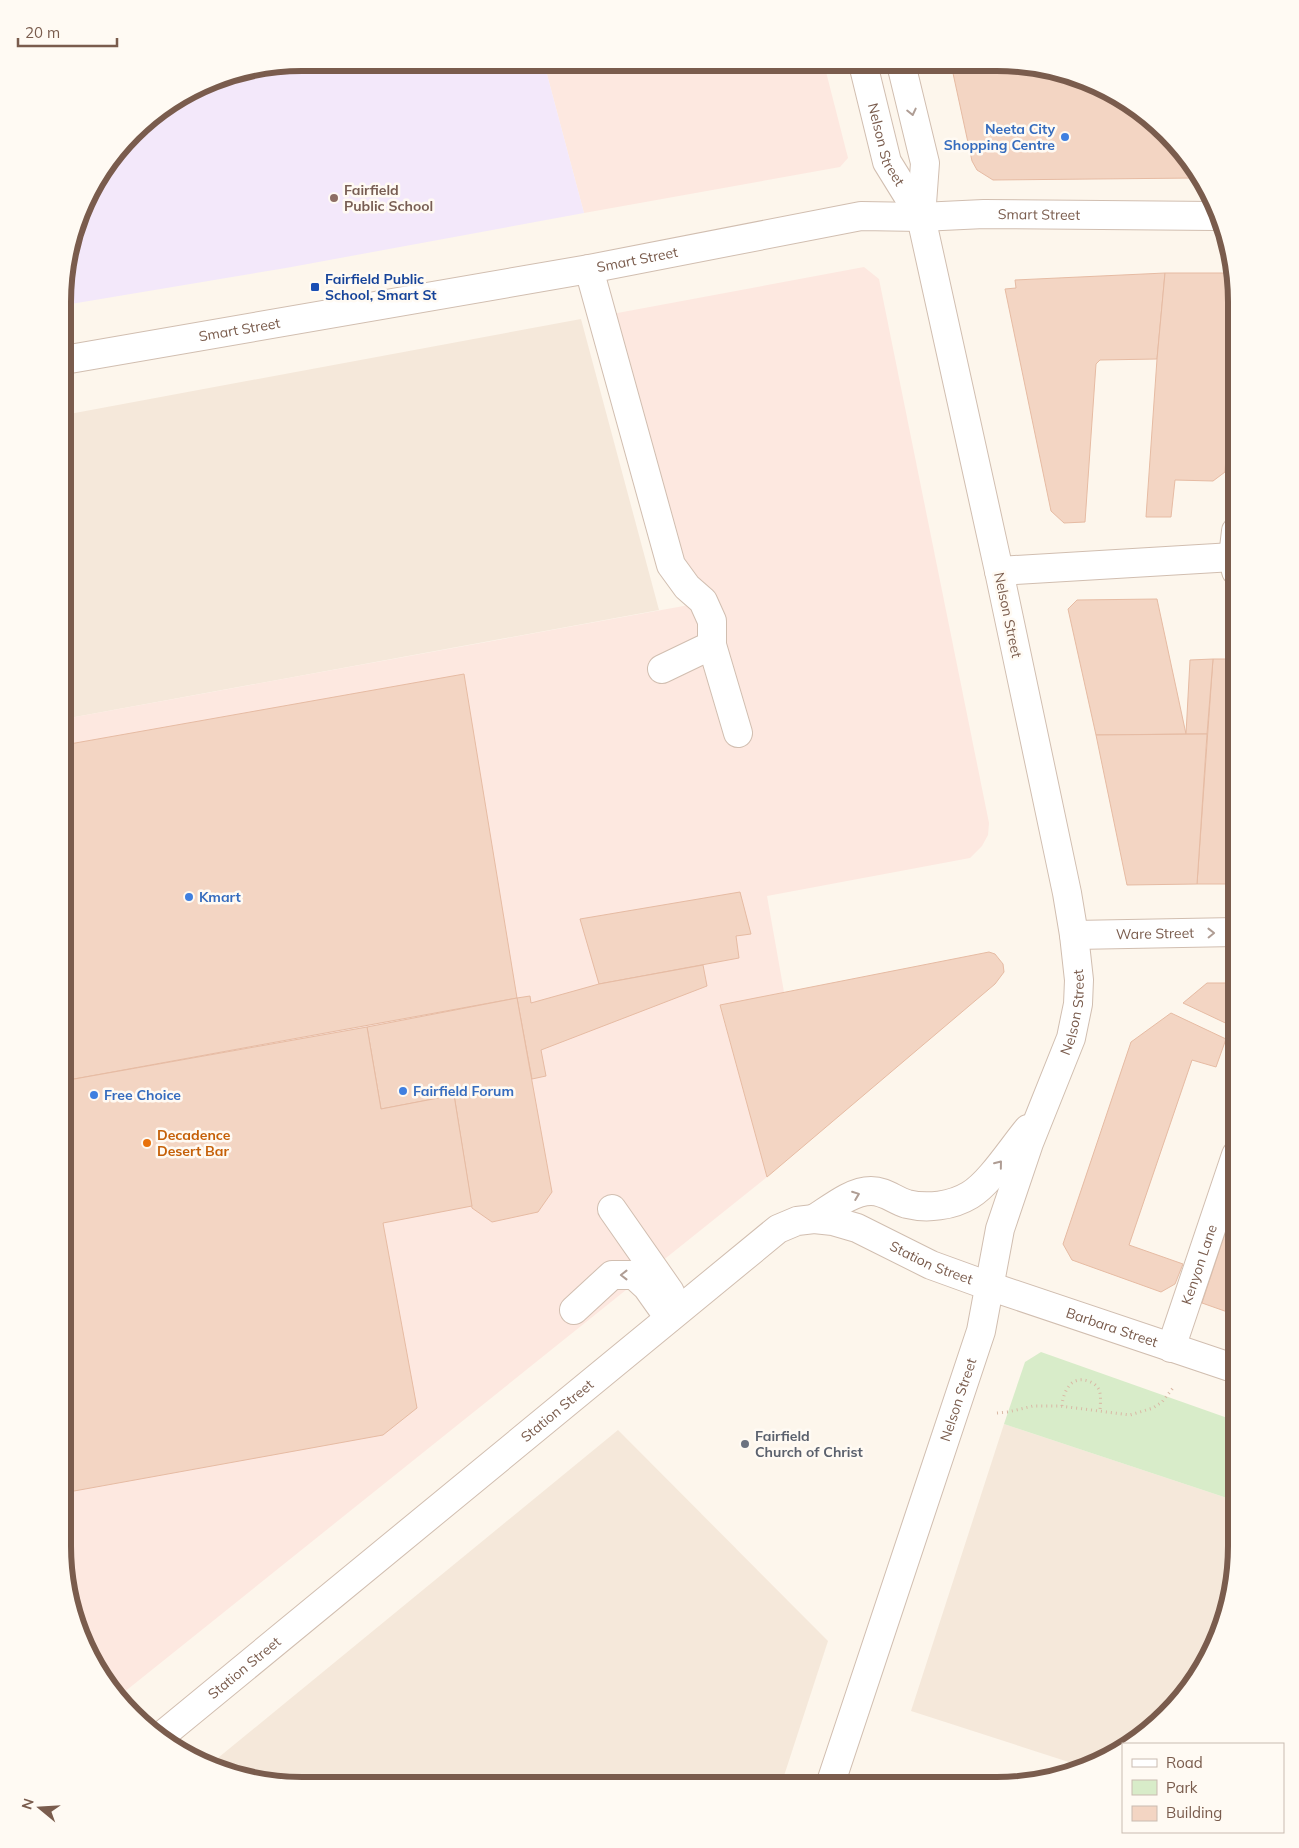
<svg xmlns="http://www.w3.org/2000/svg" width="1299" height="1848" font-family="Mulish,sans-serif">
<rect width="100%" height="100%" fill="#fdf6ec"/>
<g fill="#f5e8da">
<path d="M581 319 659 610 64 719V415Z"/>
<path d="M1004 1424 1236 1501V1561L1224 1623 1196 1679 1155 1726 1127 1744H1123V1747L1102 1761 1081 1766 911 1711Z"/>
<path d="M618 1430 828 1641 781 1785 272 1783 213 1762Z"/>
</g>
<g fill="#fde8e0">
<path d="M544 63 824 64 848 158 840 167 584 213Z"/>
<path d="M864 267 879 279 989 823 988 835 982 846 970 858 767 896 784 992 720 1006 767 1177 118 1697 87 1651 63 1545 64 719 689 605 612 314Z"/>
</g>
<path fill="#f3e8fa" d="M303 63H544L584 213 286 268 65 305V271L95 183 144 122 225 75Z"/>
<path fill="#d8ecc9" d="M1041 1352 1236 1421V1501L1004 1424 1025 1362Z"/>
<g fill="#f3d5c3" stroke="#e6bba3">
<path d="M951 64 1028 65 1088 81 1142 112 1196 178 993 180 977 170 972 161Z"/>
<path d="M1165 273 1157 359 1100 360 1096 364 1085 522 1064 523 1051 511 1005 289 1016 288 1015 280Z"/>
<path d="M1165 273H1230L1236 302 1225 472 1213 481 1175 480 1171 517H1146L1157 359Z"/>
<path d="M1157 599 1186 734 1096 735 1068 609 1077 600Z"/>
<path d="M1213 659H1236V884H1197Z"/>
<path d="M1213 659 1207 734H1186L1190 660Z"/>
<path d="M464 674 517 998 63 1081 64 745Z"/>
<path d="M1207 734 1197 884 1127 885 1096 735Z"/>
<path d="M740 892 751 934 736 936 739 958 599 984 580 919Z"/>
<path d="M989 952 995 954 1003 964 1004 972 995 984 767 1177 720 1005Z"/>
<path d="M703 965 707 986 541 1050 546 1076 532 1079 517 998 530 996 531 1003 599 984Z"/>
<path d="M1207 983H1236V1028L1183 1003Z"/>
<path d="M517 998 552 1192 538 1212 492 1222 472 1208 454 1095 381 1109 367 1027Z"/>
<path d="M1171 1013 1226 1039 1216 1067 1192 1060 1129 1245 1183 1264 1175 1284 1161 1292 1072 1260 1063 1244 1131 1042Z"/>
<path d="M367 1027 381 1109 454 1095 472 1206 383 1223 417 1408 383 1435 63 1493V1081Z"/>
<path d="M1236 1200V1315L1202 1303Z"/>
</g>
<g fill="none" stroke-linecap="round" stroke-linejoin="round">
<defs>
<g id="minor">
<path id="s1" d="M863 64 887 162 921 217"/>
<path d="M589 269 671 565 687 587 703 601 712 621V645L662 669"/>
<path id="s2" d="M64 360 589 269 861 216 921 217 984 214 1216 216"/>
<path d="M999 571 1233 557"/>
<path d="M1236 571 1233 557 1236 531"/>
<path d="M712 645 738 733"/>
<path id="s3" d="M1074 935 1236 932"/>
<path d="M612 1209 670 1292"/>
<path d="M814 1219C830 1209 851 1191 871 1191 885 1191 894 1200 907 1204 927 1209 952 1206 970 1195 990 1183 1012 1148 1028 1129"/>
<path d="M574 1310 612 1275H634L647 1287 669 1318"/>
<path id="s4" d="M1171 1348 1236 1155"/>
<path id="s5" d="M160 1737 778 1229 797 1221 814 1219 833 1221 857 1228 931 1265 989 1286 1236 1369"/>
<path id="s6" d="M830 1785 981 1331 1000 1229 1029 1143 1071 1038 1078 1004 1079 980 1074 935 1067 893 999 571 921 217 925 163 901 64"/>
</g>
</defs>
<use href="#minor" stroke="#d1beb0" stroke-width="30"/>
<g stroke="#d9b8a5" stroke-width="3" stroke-dasharray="1 4" stroke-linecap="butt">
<path d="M1062 1406C1063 1392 1071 1375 1088 1381 1092 1382 1096 1385 1098 1388 1102 1394 1100 1404 1100 1412"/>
<path d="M997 1413 1008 1412 1033 1406H1060L1130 1415 1153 1408 1162 1402 1173 1388"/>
</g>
<use href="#minor" stroke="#fff" stroke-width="28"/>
</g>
<defs><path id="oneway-chevron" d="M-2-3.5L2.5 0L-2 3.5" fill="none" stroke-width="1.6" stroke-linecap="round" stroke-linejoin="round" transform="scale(1.25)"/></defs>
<g stroke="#af9d94">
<use href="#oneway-chevron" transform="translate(912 112) rotate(77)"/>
<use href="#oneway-chevron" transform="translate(1211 933) rotate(-1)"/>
<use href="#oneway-chevron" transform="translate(999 1164) rotate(-51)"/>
<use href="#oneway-chevron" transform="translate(856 1195) rotate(-21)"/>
<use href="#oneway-chevron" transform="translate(624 1275) rotate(180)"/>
</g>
<g fill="#3f7fe0" stroke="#fffaf3" stroke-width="2">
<circle cx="1065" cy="137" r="5"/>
<circle cx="189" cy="897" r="5"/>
<circle cx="403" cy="1091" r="5"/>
<circle cx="94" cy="1095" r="5"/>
</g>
<circle fill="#8d6e63" stroke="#fffaf3" stroke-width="2" cx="334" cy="198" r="5"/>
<rect fill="#1a4fb4" stroke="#fffaf3" stroke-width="2" x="310" y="282" width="10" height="10" rx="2.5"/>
<circle fill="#e8710a" stroke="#fffaf3" stroke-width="2" cx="147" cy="1143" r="5"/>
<circle fill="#6b7280" stroke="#fffaf3" stroke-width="2" cx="745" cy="1444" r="5"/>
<g text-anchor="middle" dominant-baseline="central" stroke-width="5" stroke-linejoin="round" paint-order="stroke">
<g font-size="14" font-weight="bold" fill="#366cbe" stroke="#fffaf3" text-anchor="start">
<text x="1055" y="129" text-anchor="end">Neeta City<tspan x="1055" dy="16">Shopping Centre</tspan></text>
<text x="199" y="897">Kmart</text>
<text x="413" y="1091">Fairfield Forum</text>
<text x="104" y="1095">Free Choice</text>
</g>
<g font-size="14" fill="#7a5c4d" stroke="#fffaf3">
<text stroke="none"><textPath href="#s1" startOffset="84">Nelson Street</textPath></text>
<text stroke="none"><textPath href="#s2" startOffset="988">Smart Street</textPath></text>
<text stroke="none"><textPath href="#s2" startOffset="582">Smart Street</textPath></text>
<text stroke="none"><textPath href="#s2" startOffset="178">Smart Street</textPath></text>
<text transform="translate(1008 615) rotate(78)">Nelson Street</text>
<text stroke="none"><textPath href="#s3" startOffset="81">Ware Street</textPath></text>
<text stroke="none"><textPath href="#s6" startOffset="812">Nelson Street</textPath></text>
<text stroke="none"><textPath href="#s5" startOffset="964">Station Street</textPath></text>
<text stroke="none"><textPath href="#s4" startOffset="88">Kenyon Lane</textPath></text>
<text stroke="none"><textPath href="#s5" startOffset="1156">Barbara Street</textPath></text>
<text stroke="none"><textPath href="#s6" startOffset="406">Nelson Street</textPath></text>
<text stroke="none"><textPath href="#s5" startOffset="514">Station Street</textPath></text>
<text stroke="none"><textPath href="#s5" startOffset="109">Station Street</textPath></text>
</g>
<g font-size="14" font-weight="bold" fill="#785e54" stroke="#fffaf3" text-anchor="start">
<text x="344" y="190">Fairfield<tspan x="344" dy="16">Public School</tspan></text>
</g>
<g font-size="14" font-weight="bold" fill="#164399" stroke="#fffaf3" text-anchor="start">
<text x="325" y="279">Fairfield Public<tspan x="325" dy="16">School, Smart St</tspan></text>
</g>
<g font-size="14" font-weight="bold" fill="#c56008" stroke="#fffaf3" text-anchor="start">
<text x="157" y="1135">Decadence<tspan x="157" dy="16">Desert Bar</tspan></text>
</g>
<g font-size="14" font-weight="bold" fill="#5b616d" stroke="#fffaf3" text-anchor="start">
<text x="755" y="1436">Fairfield<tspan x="755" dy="16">Church of Christ</tspan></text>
</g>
</g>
<path d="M0 0H1299V1848H0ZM302 71H997A231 231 0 0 1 1228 302V1546A231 231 0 0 1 997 1777H302A231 231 0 0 1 71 1546V302A231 231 0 0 1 302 71Z" fill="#fffaf3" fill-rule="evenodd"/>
<path fill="none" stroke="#7a5c4d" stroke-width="6" d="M302 71H997A231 231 0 0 1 1228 302V1546A231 231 0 0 1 997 1777H302A231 231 0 0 1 71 1546V302A231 231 0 0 1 302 71Z"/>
<rect x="1122" y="1743" width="162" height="90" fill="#fffaf3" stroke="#cabbb1"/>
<rect x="1132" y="1759" width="25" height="8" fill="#ffffff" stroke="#cabbb1"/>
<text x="1166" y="1768" font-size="15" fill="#7a5c4d">Road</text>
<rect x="1132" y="1780" width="25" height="15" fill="#d8ecc9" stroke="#cabbb1"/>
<text x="1166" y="1793" font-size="15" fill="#7a5c4d">Park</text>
<rect x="1132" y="1806" width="25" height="15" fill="#f3d5c3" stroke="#cabbb1"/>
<text x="1166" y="1818" font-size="15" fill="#7a5c4d">Building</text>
<g transform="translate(40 1808) rotate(288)" stroke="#fffaf3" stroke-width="4" paint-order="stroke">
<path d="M0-4L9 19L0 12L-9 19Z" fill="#7a5c4d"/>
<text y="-8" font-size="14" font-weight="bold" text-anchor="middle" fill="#7a5c4d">N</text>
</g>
<path d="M18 38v8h99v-8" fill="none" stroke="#7a5c4d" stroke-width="2.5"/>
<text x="25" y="38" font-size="15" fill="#7a5c4d" stroke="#fffaf3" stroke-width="4" paint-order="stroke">20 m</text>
</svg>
